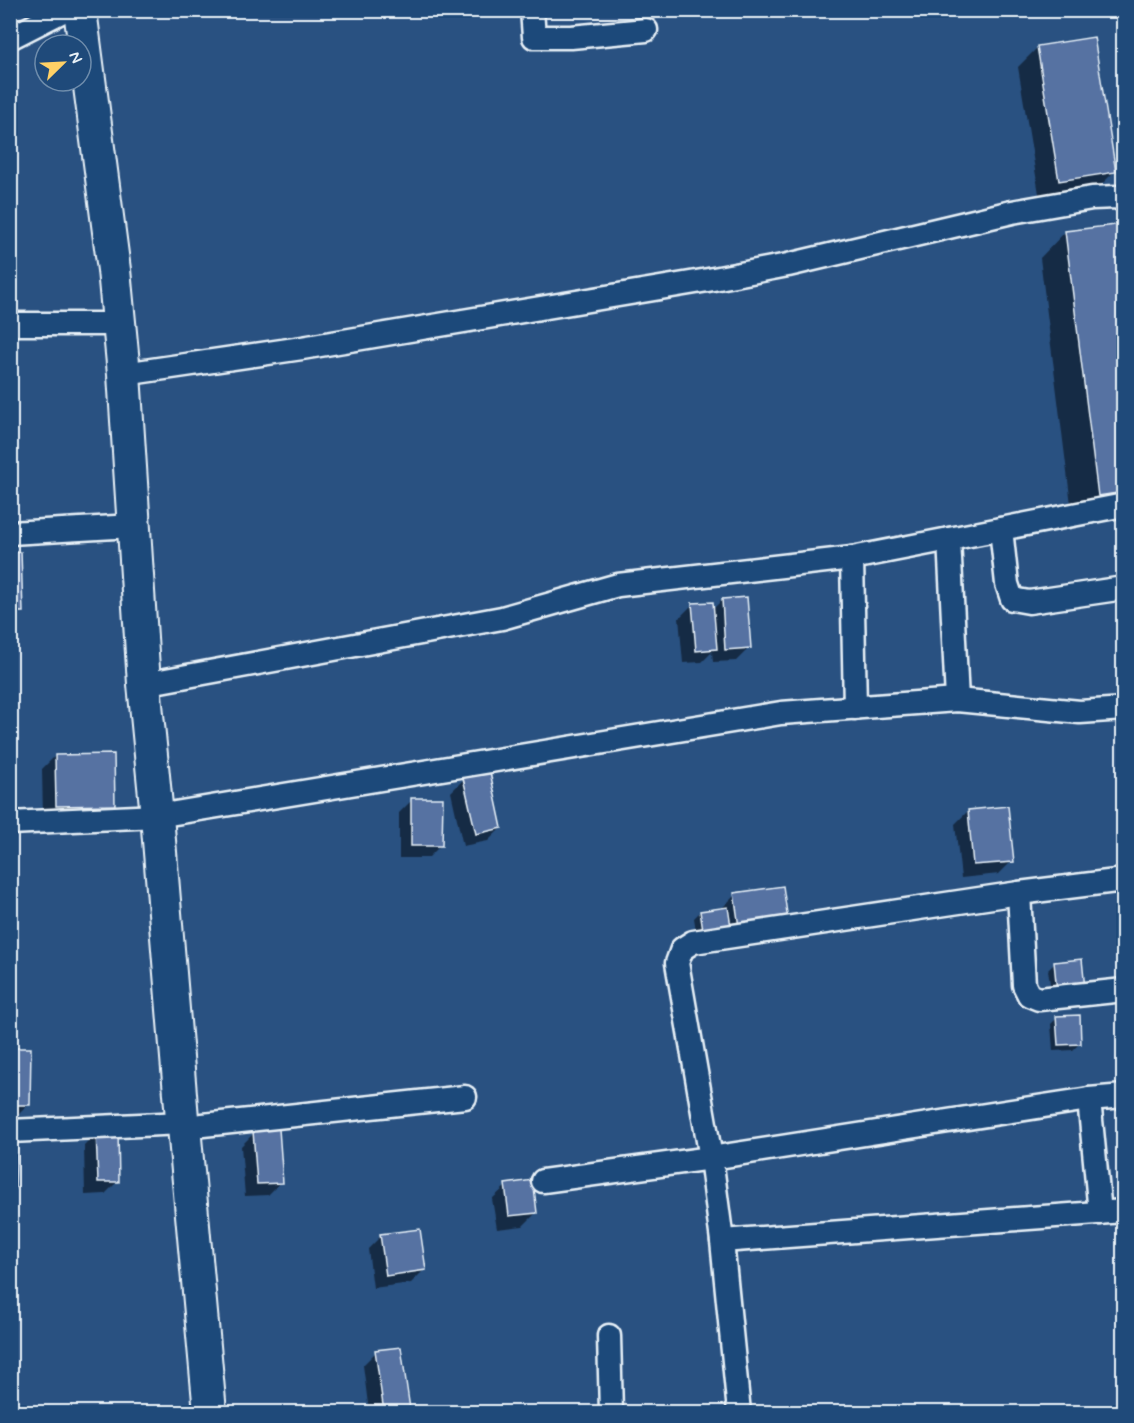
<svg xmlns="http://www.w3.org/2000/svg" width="1134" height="1423" font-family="Mynerve,sans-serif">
<rect width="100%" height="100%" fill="#295181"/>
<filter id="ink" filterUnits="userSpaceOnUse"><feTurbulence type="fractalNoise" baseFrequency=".0167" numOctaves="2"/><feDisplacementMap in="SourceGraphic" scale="12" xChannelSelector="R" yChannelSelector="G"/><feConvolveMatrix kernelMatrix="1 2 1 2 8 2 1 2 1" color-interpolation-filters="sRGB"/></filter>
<g filter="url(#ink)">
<g fill="#0007">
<path d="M769 10H804L797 18 770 19Z"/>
<path d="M1038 47 1114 172 1095 191 1040 200 1018 67Z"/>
<path d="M1124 225V514L1073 520 1040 258 1065 232Z"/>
<path d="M10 554 22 611 10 622Z"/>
<path d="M722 600 749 648 736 661 713 662 712 652 702 662 683 663 679 618 692 605 712 610Z"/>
<path d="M55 756 113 804 100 817 43 818 42 769Z"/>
<path d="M464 779 501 828 488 841 463 846 451 792Z"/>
<path d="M412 800 441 845 428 858H399V813Z"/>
<path d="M968 811 1012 861 999 874 961 878 955 824Z"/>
<path d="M735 895 787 919 697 937 694 918 700 912 722 909V908Z"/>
<path d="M1080 960 1052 997 1048 970 1054 964Z"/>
<path d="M1057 1018 1079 1044 1073 1050 1053 1051 1051 1024Z"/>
<path d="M10 1049 28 1105 15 1118H10Z"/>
<path d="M97 1133 118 1181 105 1194 85 1195 84 1146Z"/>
<path d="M254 1133 281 1182 268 1195 245 1196 241 1146Z"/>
<path d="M506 1186 536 1213 523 1226 497 1229 492 1199Z"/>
<path d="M381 1236 424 1270 411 1283 373 1288 368 1249Z"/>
<path d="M376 1352 408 1409 404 1412H369L363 1365Z"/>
<path d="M25 1408 66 1409V1412H20Z"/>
</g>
<g fill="#5672a2" stroke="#e8f1f8" stroke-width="1.5">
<path d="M1094 37 1116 172 1059 181 1037 46Z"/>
<path d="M1124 224V492L1098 496 1065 231Z"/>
<path d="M10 229H13L17 266 10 267Z"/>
<path d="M10 552H21L23 612H10Z"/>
<path d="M747 597 751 648 725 650 722 599Z"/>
<path d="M713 602 717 649 696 651 692 603Z"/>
<path d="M114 754 115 805 56 806 55 755Z"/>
<path d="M490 772 502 828 476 834 463 778Z"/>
<path d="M411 798H443L442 846H411Z"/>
<path d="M1008 806 1014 862 973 865 968 810Z"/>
<path d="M783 886 788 920 739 927 734 893Z"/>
<path d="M728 907 731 927 703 931 700 911Z"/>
<path d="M1082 959 1085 989 1057 992 1054 962Z"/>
<path d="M1080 1015 1081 1044 1058 1045 1056 1016Z"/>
<path d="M10 1048H31L30 1105H10Z"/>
<path d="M279 1129 283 1183 257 1184 253 1131Z"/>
<path d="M96 1131H118L119 1182H98Z"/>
<path d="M10 1140H17L15 1189H10Z"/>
<path d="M533 1180 537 1213 509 1216 505 1184Z"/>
<path d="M420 1229 426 1270 386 1276 380 1234Z"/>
<path d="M401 1347 410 1409 384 1412 375 1350Z"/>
<path d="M10 1401 18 1402V1412H10Z"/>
<path d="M24 1406 67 1408V1412H24Z"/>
</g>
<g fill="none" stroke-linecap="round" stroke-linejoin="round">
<defs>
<g id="street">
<path d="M532 10 534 37H571L646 30"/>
<path d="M10 38 65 10"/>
<path d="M10 324H118"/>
<path d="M124 374 302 348 708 280 788 265 1012 212 1092 198 1117 197 1124 201"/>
<path d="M1001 529 1007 584 1012 599 1029 602 1124 588"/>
<path d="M10 533 133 526"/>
<path d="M949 539 957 700"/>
<path d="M852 558 855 708"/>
<path d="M144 684 502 618 618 585 852 558 1124 505"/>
<path d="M10 823 157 816 781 713 957 700 1080 712 1124 709"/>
<path d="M1019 893 1024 985 1029 995 1039 999 1124 990"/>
<path d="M1089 1099 1100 1213"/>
<path d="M184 1127 465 1097"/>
<path d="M10 1131 183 1123"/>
<path d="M543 1181 711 1158 1089 1099 1124 1096"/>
<path d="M722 1241 1124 1211"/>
<path d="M609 1336 611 1412"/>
<path d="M739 1412 722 1241 711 1158 677 963 682 949 693 942 1019 893 1124 880"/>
</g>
<path id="secondary" d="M80 10 114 270 124 374 144 684 157 816 182 1118 184 1127 210 1412"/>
</defs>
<use href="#street" stroke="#e8f1f8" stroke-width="27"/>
<use href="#secondary" stroke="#e8f1f8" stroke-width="36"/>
<use href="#street" stroke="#1f4a7a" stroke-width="22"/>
<use href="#secondary" stroke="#1f4a7a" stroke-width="32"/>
</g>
</g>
<rect width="1134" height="1423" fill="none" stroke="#1f4a7a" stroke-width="36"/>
<rect x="18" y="18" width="1098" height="1387" fill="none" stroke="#e8f1f8" stroke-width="2" filter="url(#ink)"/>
<g transform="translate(63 63) rotate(66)"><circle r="28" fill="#1f4a7a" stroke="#6f8dac" stroke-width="1.5"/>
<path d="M0-4.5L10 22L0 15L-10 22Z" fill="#ffd166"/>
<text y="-9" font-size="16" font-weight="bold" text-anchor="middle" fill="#e8f1f8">N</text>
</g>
</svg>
